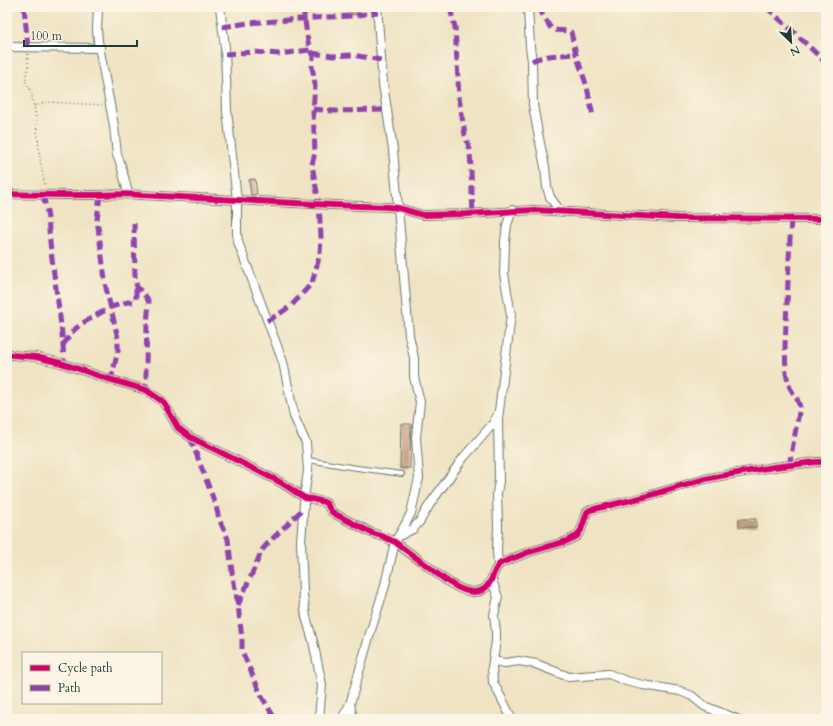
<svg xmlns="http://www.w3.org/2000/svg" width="833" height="726" font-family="Cardo,serif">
<rect width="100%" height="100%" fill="#fcf5e5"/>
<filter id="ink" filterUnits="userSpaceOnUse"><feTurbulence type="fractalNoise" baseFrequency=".025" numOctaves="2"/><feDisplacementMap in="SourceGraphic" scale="8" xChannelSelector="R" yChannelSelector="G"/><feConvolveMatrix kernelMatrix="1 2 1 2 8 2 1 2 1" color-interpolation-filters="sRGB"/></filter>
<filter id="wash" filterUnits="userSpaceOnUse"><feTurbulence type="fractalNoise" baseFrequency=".012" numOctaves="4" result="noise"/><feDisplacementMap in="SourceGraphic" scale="16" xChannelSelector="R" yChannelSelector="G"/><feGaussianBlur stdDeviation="0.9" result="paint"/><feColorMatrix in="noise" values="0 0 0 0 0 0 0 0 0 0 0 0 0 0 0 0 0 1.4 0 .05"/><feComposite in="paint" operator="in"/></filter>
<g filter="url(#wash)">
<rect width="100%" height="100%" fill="#efe3c3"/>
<g id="blocks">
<g fill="#c49c80">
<path d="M345 7H361L357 14H350Z"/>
<path d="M255 179 257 194 251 195 249 180Z"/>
<path d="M401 424H411L410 468H400Z"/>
<rect x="739" y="519" width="17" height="8"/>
</g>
</g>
</g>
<g filter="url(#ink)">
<use href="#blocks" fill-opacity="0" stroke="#687766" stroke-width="1"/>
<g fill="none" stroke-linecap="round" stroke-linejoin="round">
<defs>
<path id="service" d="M308 460 350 467 402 474"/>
<g id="minor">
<path d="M98 7 97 30 98 41 114 126 117 155 121 165 128 193"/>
<path d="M220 7 225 47 227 111 237 200V233L238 242 283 362 294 416 306 443 308 471 305 491 301 541 303 594 306 617 313 641 322 685 319 719"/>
<path d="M528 7 530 47 532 61 533 105 538 133 545 167 547 187 550 197 560 211"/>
<path d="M7 47 100 48"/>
<path d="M7 194C36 195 65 195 94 195 110 195 125 193 141 195L333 205 389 207 398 208 423 215 467 214 534 210 677 218 826 219"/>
<path d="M7 353 12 355 36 357 61 363 102 377 146 390 162 401 165 405 178 428 190 437 280 482 305 498 312 499 324 502 327 504 331 511 335 514 372 533 384 537 395 542C405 550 415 557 425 564 438 574 456 591 473 592 477 592 481 591 484 589 494 582 492 569 501 563L529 552 567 541 577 536 581 530 587 512 590 510 644 497 705 479 720 476 774 467 816 462H826"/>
<path d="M399 536 413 529 420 521 430 504 464 457 492 425 497 416"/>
<path d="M498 565 497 551 498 527 497 493 499 481 498 419 511 315 504 274 505 241 507 225 512 210"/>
<path d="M492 580 496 592 498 597 494 615 496 632V641L492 667 493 682 512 719"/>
<path d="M493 661 505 663 519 661 536 664 569 677 609 674 626 681 643 685 680 691 692 696 704 706 737 719"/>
<path d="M350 704 353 719"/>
<path d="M342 719 350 704 371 630 384 589 395 542 405 525 411 513 418 482 419 478 416 437 420 402 414 377V358L409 335 393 150 383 84 377 7"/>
</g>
</defs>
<use href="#service" stroke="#687766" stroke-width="6"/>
<use href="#minor" stroke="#687766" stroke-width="10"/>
<g stroke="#687766" stroke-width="1.5" stroke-dasharray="1 3" stroke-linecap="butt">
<path d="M28 54V68L26 75V82L31 91 35 111 40 159 45 187"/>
<path d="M34 106 48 102 102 105"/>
</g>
<use href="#service" stroke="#fff" stroke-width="4"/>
<use href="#minor" stroke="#fff" stroke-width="8"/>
<g stroke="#8e44ad" stroke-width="5" stroke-dasharray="10 5" stroke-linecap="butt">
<path d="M24 7 28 47"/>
<path d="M451 7V12L455 27 459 98 465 135 470 150 473 214"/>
<path d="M538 7 550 27 553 30 568 31 571 32 576 54 587 87 593 116"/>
<path d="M766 7 796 34 826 63"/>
<path d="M222 27 249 23 327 17 353 16 378 12"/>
<path d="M312 53 333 56 352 55 381 60"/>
<path d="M225 54 254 52 279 54 310 50"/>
<path d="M532 61C542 55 564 55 576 54"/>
<path d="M313 109 333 111 387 110"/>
<path d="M42 195C50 212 48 232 51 250 55 288 63 326 64 364"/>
<path d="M100 195 97 219 104 272 106 288 118 338V351L111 379"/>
<path d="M134 223 135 278 137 287 147 298 149 303 147 323 146 364V390"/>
<path d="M267 321 282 312 292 305 312 283 320 254 321 237 319 204 312 165 315 152 313 111 315 85 314 76 312 68 313 57 308 42 303 7"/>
<path d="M63 345 73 331 81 324 111 307 128 302H134L136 299V286"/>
<path d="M190 437 216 506 219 519 228 539 232 572 238 605 242 639V651L262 697 275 719"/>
<path d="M789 466 800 407 797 399 790 388 788 382 786 373 785 345 791 218"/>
<path d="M238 605 251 576 262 550 270 541 304 508"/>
</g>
<defs>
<g id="cycleway">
<path d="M7 194C36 195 65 195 94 195 110 195 125 193 141 195L333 205 389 207 398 208 423 215 467 214 534 210 677 218 826 219"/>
<path d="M7 353 12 355 36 357 61 363 102 377 146 390 162 401 165 405 178 428 190 437 280 482 305 498 312 499 324 502 327 504 331 511 335 514 372 533 384 537 395 542C405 550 415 557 425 564 438 574 456 591 473 592 477 592 481 591 484 589 494 582 492 569 501 563L529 552 567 541 577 536 581 530 587 512 590 510 644 497 705 479 720 476 774 467 816 462H826"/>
</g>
</defs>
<use href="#cycleway" stroke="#fcf5e5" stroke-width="8"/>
<use href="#cycleway" stroke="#d6006c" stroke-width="6"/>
</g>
</g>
<rect width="833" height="726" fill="none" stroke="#fcf5e5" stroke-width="24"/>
<rect x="22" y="652" width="140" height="52" fill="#fcf5e5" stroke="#a4ab9e"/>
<rect x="30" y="665" width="20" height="6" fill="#d6006c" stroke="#a4ab9e"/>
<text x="58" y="672" font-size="12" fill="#1f3d34">Cycle path</text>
<rect x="30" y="685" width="20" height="6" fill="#8e44ad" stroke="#a4ab9e"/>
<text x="58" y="692" font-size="12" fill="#1f3d34">Path</text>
<g transform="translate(791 42) rotate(155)" stroke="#fcf5e5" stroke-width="3" paint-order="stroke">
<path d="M0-3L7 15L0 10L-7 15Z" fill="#1f3d34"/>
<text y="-6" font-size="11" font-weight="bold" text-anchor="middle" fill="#1f3d34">N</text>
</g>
<path d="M24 40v6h113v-6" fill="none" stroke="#1f3d34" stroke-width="2"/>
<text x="30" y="40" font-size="12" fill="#1f3d34" stroke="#fcf5e5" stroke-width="3" paint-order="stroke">100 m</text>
</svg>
